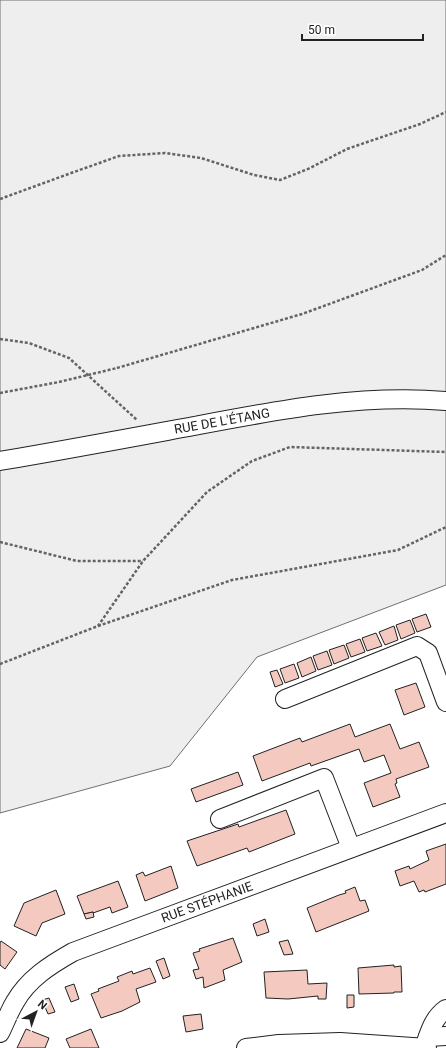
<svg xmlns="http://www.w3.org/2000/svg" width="446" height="1048" font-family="Roboto,sans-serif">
<rect width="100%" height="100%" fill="#fff"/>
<path fill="#eee" stroke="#6f6f6f" d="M0 0H446V585L257 657 170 766 0 813Z"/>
<g fill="#f3c9c0" stroke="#222">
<path d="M426 614 431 627 417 632 412 619Z"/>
<path d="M410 620 415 633 401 639 396 625Z"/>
<path d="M394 626 398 640 385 645 379 632Z"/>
<path d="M376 633 382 646 367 651 362 638Z"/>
<path d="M360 639 365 652 351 657 346 644Z"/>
<path d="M344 645 349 658 334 664 329 650Z"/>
<path d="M327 651 332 665 318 670 313 656Z"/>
<path d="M311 657 316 671 302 677 297 663Z"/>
<path d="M294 664 299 678 285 683 280 669Z"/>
<path d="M277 670 283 684 275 687 270 672Z"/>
<path d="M416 683 425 707 404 715 395 690Z"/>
<path d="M350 724 355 737 390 724 400 749 419 742 429 767 396 779 397 783 395 784 400 797 373 807 364 783 391 773 384 755 364 762 359 749 311 766 310 763 262 781 253 756 300 738 302 742Z"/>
<path d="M238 772 243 785 196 802 191 789Z"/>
<path d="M286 810 295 834 249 852 247 848 197 866 187 841 238 824 239 827Z"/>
<path d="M446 844V884L425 892 424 890 419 892 414 881 400 886 395 871 409 866 410 869 429 860 426 851Z"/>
<path d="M171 866 178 888 145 901 136 875 143 872 145 876Z"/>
<path d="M118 881 128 907 112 913 110 907 93 913V912L84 914 77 896Z"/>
<path d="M355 887 360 901 365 900 369 911 316 932 307 908 339 895 346 893 345 891Z"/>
<path d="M56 890 65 914 42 923 36 936 14 926 24 903Z"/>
<path d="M93 912 94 917 86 919 84 914Z"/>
<path d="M265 919 269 932 257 936 253 924Z"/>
<path d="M233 938 242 962 223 970 225 980 204 988 203 977 196 979 193 970 199 969 193 953 200 951 199 949Z"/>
<path d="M288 940 293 954 284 955 279 942Z"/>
<path d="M1 941 17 952 5 969 0 965V943Z"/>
<path d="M164 958 170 976 163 979 156 961Z"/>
<path d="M394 965V967L401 966 402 992H394V993L359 994 358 968Z"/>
<path d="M150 968 156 982 136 989 140 1002 122 1011 101 1018 91 994 99 991 98 989 119 981 117 977 132 971 133 974Z"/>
<path d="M307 970 308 984 327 983 326 999H318V996L288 999 266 998 264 972Z"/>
<path d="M74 984 79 999 71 1002 65 987Z"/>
<path d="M347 995H354V1007L347 1008Z"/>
<path d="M49 998 55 1012 48 1014 42 1000Z"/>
<path d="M201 1014 203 1029 186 1032 183 1016Z"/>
<path d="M26 1029 49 1038 45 1048H17Z"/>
<path d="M91 1029 99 1048H70L66 1039Z"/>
</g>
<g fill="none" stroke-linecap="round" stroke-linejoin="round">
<defs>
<g id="minor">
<path d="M0 461C65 450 129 438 194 426 278 410 360 394 446 401"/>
<path d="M285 699 417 646 428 653 446 702"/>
<path d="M220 819 324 778 351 848"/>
<path d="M0 1033C5 1023 9 1012 15 1002 28 979 50 965 73 952L446 813"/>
<path d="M428 1037 446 1036"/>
<path d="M246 1048 279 1044 340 1042 427 1048"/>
<path d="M424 1048C429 1033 433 1018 446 1009"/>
</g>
</defs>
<use href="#minor" stroke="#222" stroke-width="20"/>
<g stroke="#646464" stroke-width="2.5" stroke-dasharray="3 2" stroke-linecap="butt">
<path d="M0 199 74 172 119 156 165 153 201 158 254 175 280 180 308 169 347 149 420 124 446 112"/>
<path d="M0 339 29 343 69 358 137 420"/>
<path d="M117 368 302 314 422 270 446 255"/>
<path d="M0 393 59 382"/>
<path d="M0 542 77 561H143"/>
<path d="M98 626 232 580 398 550 446 527"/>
<path d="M0 664 98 626 143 561 207 492 252 461 290 447 446 452"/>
</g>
<use href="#minor" stroke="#fff" stroke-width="18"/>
<path stroke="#646464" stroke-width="2.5" stroke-dasharray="3 2" stroke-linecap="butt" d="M59 382 117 368"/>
</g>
<g text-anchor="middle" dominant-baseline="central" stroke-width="3" stroke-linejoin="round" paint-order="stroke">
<g font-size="13" fill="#222" stroke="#fff">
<text transform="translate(222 421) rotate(-10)">RUE DE L'ÉTANG</text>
<text transform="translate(207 902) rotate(-20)">RUE STÉPHANIE</text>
</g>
</g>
<g transform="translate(36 1012) rotate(41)" stroke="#ffffff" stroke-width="3" paint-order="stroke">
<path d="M0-3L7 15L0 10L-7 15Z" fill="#222222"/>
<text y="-6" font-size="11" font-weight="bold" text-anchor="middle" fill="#222222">N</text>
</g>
<path d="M302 34v6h121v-6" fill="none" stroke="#222222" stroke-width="2"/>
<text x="308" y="34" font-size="12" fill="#222222" stroke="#ffffff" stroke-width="3" paint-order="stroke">50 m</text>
</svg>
